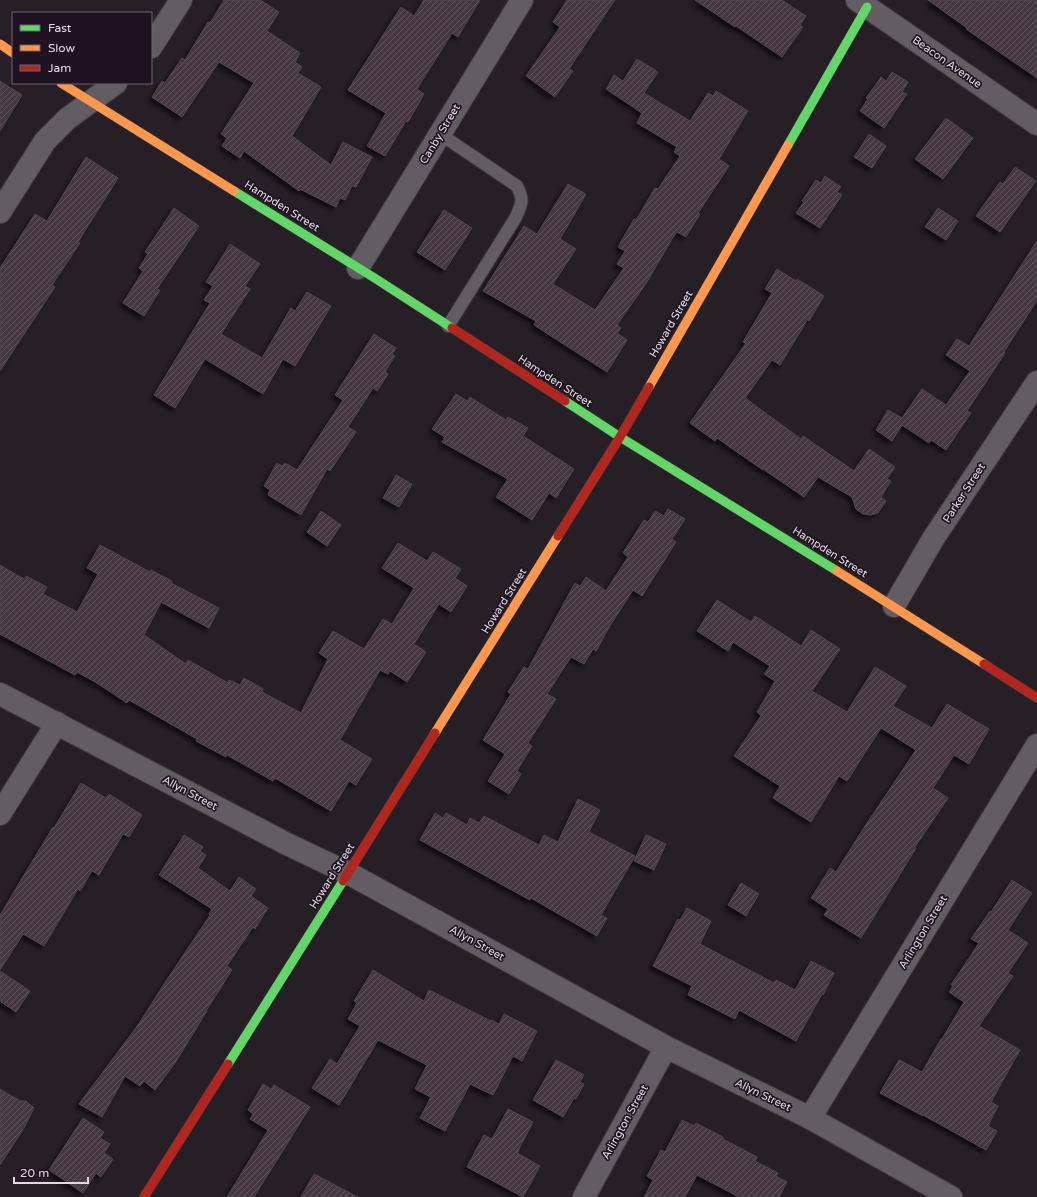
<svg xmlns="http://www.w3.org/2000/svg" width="1037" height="1197" font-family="'Varela Round',sans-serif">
<defs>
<pattern id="building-hatch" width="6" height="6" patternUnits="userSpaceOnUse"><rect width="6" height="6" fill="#463841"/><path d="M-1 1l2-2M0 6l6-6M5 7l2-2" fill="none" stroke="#60545c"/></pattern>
<filter id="shadow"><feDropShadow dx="-3.5" dy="3.5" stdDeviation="2" flood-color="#0009"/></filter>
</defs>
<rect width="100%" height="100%" fill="#262026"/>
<g fill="url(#building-hatch)" stroke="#4e464b" filter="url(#shadow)">
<path d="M224 0H260L279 12 267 31 300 53 295 62 302 67 298 73 321 87 292 136 331 165 343 142 372 157 356 187 352 186 345 200 340 198 336 207 300 189 299 191 244 151 240 158 222 146 227 138 221 134 254 83 219 62 182 117 152 97 162 81 165 83 182 58 185 60 208 22 210 23Z"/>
<path d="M424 0H480L458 37 452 33 417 89 424 94 408 122 406 121 385 156 367 146 386 113 348 90 401 7 414 16Z"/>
<path d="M567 0H615L569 69 573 71 555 97 526 76 560 27 553 22Z"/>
<path d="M695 0H782L806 16 800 25 803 27 782 57 736 26 735 27Z"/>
<path d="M928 0H1037V78L966 29 967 28Z"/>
<path d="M637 59 658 72 644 93 690 121 708 93 713 96 716 91 748 111 719 159 729 166 698 213 700 214 686 237 677 232 675 234 647 282 617 325 621 328 617 333 627 340 607 372 534 325 536 321 483 291 524 226 537 234 568 184 586 194 560 239 576 249 553 284 595 310 624 268 617 264 625 251 618 247 634 219 636 220 655 188 658 189 680 156 674 152 677 147 637 123 642 113 606 89 614 75 623 81Z"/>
<path d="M892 72 908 82 902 92 907 94 884 128 860 111 868 99 866 98 881 77 886 81Z"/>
<path d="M0 81 22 95 0 131Z"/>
<path d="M946 118 973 138 943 179 915 159Z"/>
<path d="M869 134 886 146 872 168 854 157Z"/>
<path d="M86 157 118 178 78 242 80 243 52 285 55 287 0 371V268L35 214 47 221Z"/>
<path d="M1015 167 1036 181 1000 232 976 216 1000 182 1003 184Z"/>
<path d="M825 176 841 187 837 192 842 195 820 228 796 213 804 202 802 201 816 180 821 183Z"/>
<path d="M174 208 199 226 157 289 160 290 144 316 123 303 143 271 139 268 148 254 145 252Z"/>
<path d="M938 208 958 221 946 240 925 227Z"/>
<path d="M444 210 472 228 445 270 417 252Z"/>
<path d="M1037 241V300L1004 352 1005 353 967 411 971 413 946 450 931 440 929 443 902 425 892 441 876 430 888 410 902 418 922 389 946 405 970 371 946 355 957 339 969 346Z"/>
<path d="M230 244 260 264 245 286 250 289 221 334 262 358 291 308 295 311 307 292 331 306 295 366 283 359 263 394 205 359 175 408 154 395 210 303 204 300 213 286 206 282Z"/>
<path d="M777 269 796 281 797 279 824 296 809 321 808 319 780 365 772 360 745 398 801 439 803 436 854 471 869 449 895 467 887 479 891 481 881 497 886 501 878 513 870 515 863 514 856 509 852 497 818 477 804 497 763 469V470L717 438 715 441 690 423 746 343 743 342 772 293 765 289Z"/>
<path d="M374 334 396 348 392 354 395 356 385 372 388 374 377 391 373 388 348 427 356 432 330 471 327 469 301 515 268 495 270 490 264 486 277 463 282 466 285 463 297 470 343 400 335 395Z"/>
<path d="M456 394 467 401 470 397 506 420 508 417 528 428 523 436 574 469 556 498 549 493 532 520 496 497 508 479 442 442 445 437 432 429Z"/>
<path d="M396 475 412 484 399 507 383 498Z"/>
<path d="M668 509 685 519 672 539 676 542 642 596 633 590 611 624 596 651 593 649 584 664 571 657 547 694 556 699 528 743 532 746 517 771 521 774 509 794 488 781 505 754 483 740 511 694 508 692 524 667 528 669 575 583 580 586 586 577 606 591 628 557 623 553 644 520 648 522 655 511 664 516Z"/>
<path d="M321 511 341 525 327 546 307 532Z"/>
<path d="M398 543 427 561 433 552 461 569 455 578 467 586 451 612 439 604 414 644 426 652 407 682 390 671 388 674 380 670 340 740 372 759 356 785 349 781 331 811 275 778 273 781 227 755 226 757 196 741 197 739 129 700 127 703 97 683 77 672 75 675 0 634V565L24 579 26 576 47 587 43 594 77 612 98 574 87 568 100 545 150 572 151 570 172 581 171 583 219 608 209 628 161 602 144 635 186 664 188 660 228 683 229 680 240 685 244 678 263 689 262 692 301 713 328 659 319 653 333 631 364 649 383 619 392 624 414 588 382 568Z"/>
<path d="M717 600 751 622 755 616 801 646 811 630 840 649 812 691 847 712 875 667 906 686 893 706 932 728 947 704 989 729 969 764 954 755 933 788 948 798 915 847 916 848 861 938 824 915 828 909 811 898 830 868 836 872 865 826 916 750 881 728 847 781 839 776 811 822 773 798 780 786 734 756 761 716 757 712 775 681 764 674 770 666 733 642 728 651 697 631Z"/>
<path d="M81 783 106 798 109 794 142 815 129 837 123 834 99 875 92 871 80 891 78 889 44 946 23 934 0 970V915L53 827 54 828Z"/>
<path d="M578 799 600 810 589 832 635 856 601 915 607 918 597 936 531 898 530 900 420 840 435 813 443 818 446 813 467 825 470 818 479 823 484 816 539 845 544 835 558 842Z"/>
<path d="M184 835 203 847 200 851 206 855 198 868 230 891 239 877 256 889 251 896 268 908 255 929 253 927 227 966 232 970 206 1011H207L175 1063 155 1090 144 1081 140 1086 125 1076 102 1117 79 1104 138 1025 164 984 210 915 209 914 212 909 159 875Z"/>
<path d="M646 835 666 844 654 870 634 861Z"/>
<path d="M1012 880 1032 893 1008 930 1028 943 1008 973 1013 976 979 1026 1020 1050 991 1102 998 1106 988 1126 997 1131 986 1150 923 1115V1116L880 1093 899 1060 922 1072 941 1039H942L964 1002 949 992 953 986 951 985 979 943 971 939 990 911 991 912Z"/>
<path d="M741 883 759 894 746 916 728 905Z"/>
<path d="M687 908 711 921 700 944 774 983 776 980 795 990 811 961 834 973 823 995 822 994 796 1041 739 1010 735 1019 688 995 692 986 653 966 678 919 680 920Z"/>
<path d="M373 970 424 1001 429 990 491 1021V1020L499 1024 504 1014 537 1031 522 1061 513 1056 493 1095 470 1084 445 1131 420 1118 431 1097 415 1089 427 1065 378 1040 339 1105 312 1088 330 1059 337 1064 360 1026 348 1019 357 1003 354 1001Z"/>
<path d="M0 971 30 991 16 1012 0 1001Z"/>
<path d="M556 1060 584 1075 580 1082 584 1084 576 1099 574 1098 563 1117 533 1100Z"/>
<path d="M263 1084 271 1089 274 1085 310 1107 254 1197H227L268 1130 250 1119 253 1114 248 1110Z"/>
<path d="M0 1089 20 1101H26L34 1108 24 1128 0 1165Z"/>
<path d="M508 1109 533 1122 517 1153 540 1166 523 1197 467 1167 484 1135 492 1139Z"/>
<path d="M83 1118 104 1132 100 1138 110 1144 104 1153 113 1159 101 1177 96 1173 83 1193 49 1170Z"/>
<path d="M682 1120 694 1126 696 1123 723 1137V1139L757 1157 755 1161 778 1173 776 1176 787 1182 779 1197H739L697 1175 685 1197H644L653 1180 647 1176 661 1150 665 1152Z"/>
<path d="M314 1174 358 1197H301Z"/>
</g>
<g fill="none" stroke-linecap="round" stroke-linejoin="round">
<defs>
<path id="lane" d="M440 134 517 186C524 200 522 203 516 217L448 326"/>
<g id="street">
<path d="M857 0 1037 124"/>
<path d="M151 47 181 0"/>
<path d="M0 212 45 141 67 119 116 83"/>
<path d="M358 268 522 0"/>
<path d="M894 606 933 539 1037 382"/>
<path d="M0 694 287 844 348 873 666 1047 810 1118 951 1197"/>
<path d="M0 814 57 723"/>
<path d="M810 1118 1037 745"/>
<path d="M584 1197 666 1047"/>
</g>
<g id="fast">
<path d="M788 145 867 7"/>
<path d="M234 191 373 277 452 328"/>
<path d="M565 401 620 437 837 571"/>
<path d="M228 1064 343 881"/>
</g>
<g id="slow">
<path d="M0 44 13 53"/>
<path d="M61 83 234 191"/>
<path d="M649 387 788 145"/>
<path d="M837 571 984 664"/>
<path d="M435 733 558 536"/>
</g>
<g id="jam">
<path d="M452 328 565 401"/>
<path d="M558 536 620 437 649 387"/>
<path d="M984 664 1037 698"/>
<path d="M343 881 435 733"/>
<path d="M144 1197 228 1064"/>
</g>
</defs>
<use href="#lane" stroke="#413b41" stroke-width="14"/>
<use href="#street" stroke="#413b41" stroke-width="24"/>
<use href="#fast" stroke="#413b41" stroke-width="10"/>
<use href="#slow" stroke="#413b41" stroke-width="10"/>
<use href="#jam" stroke="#413b41" stroke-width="10"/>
<use href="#lane" stroke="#625d62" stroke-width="12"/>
<use href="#street" stroke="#625d62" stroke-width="22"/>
<use href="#fast" stroke="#63d668" stroke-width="9"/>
<use href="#slow" stroke="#ff974d" stroke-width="9"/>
<use href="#jam" stroke="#b3261e" stroke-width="9"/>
</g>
<g text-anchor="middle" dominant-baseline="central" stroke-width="3.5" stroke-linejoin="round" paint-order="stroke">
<g font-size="11" fill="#e2d9e3" stroke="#1f1321">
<text transform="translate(947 62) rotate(35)">Beacon Avenue</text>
<text transform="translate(440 134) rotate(-59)">Canby Street</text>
<text transform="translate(282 206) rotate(32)">Hampden Street</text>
<text transform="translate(671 324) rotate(-60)">Howard Street</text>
<text transform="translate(555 381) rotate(33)">Hampden Street</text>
<text transform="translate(964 493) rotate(-57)">Parker Street</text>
<text transform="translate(830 552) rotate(32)">Hampden Street</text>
<text transform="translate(504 601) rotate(-58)">Howard Street</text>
<text transform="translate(190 793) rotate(28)">Allyn Street</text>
<text transform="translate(332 876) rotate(-58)">Howard Street</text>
<text transform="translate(923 932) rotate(-59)">Arlington Street</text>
<text transform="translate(477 943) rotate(29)">Allyn Street</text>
<text transform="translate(763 1095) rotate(26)">Allyn Street</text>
<text transform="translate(625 1122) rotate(-61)">Arlington Street</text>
</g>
</g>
<rect x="12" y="12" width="140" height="72" fill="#1f1321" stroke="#6d626f"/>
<rect x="20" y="25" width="20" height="6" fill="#63d668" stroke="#6d626f"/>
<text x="48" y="32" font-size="12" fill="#e2d9e3">Fast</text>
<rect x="20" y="45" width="20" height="6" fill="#ff974d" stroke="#6d626f"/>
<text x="48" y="52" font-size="12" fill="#e2d9e3">Slow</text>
<rect x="20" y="65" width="20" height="6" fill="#b3261e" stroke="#6d626f"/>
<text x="48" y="72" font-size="12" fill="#e2d9e3">Jam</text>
<path d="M14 1177v6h74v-6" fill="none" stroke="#e2d9e3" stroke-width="2"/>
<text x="20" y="1177" font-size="12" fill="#e2d9e3" stroke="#1f1321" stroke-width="3" paint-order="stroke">20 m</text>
</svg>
